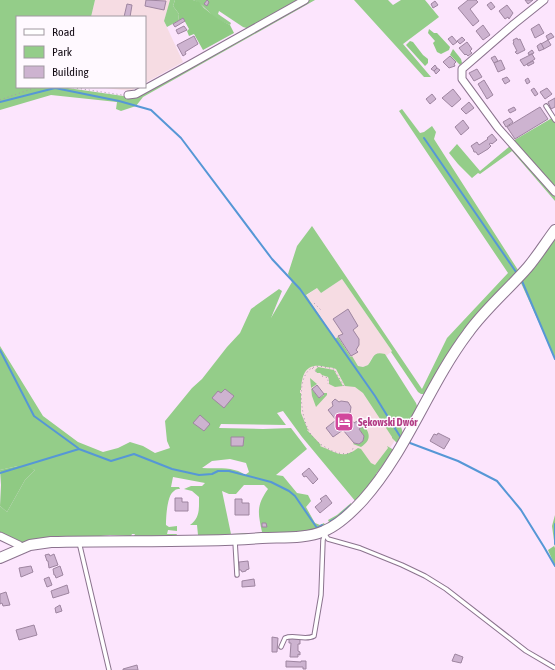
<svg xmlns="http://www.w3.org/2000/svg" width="555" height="670" font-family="'Asap Condensed',sans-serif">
<rect width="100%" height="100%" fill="#fce5fd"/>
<g fill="#f6dce3">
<path d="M95 0H170L164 21 183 62 145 83V17H91Z"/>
<path d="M97 87H138L130 91Z"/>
<path d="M342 279 392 351 386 356 385 354 372 358 368 365 363 367 358 366 352 357H351L338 337 335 339 306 296 317 288 321 293Z"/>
<path d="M292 282 397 437 376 470 332 471 291 405Z"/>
</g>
<g fill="#94cd89" fill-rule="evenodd">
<path d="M0 0H95L91 17H17V87H61L137 98 308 0H315L143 97 136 106 121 111 116 109 117 102 51 95 0 110Z"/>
<path d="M170 0H175L173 6 179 14 178 21 167 27 164 21Z"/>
<path d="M193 0H299L250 29 243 27 219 11 218 14 231 23 230 25C226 23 222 22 218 20 210 14 202 3 193 0Z"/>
<path d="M354 0H388L393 5 401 0H425L439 17 403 44 431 77H424Z"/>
<path d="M402 109 420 133 424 132 432 126 436 132 434 139 518 270 428 394H421L418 392 391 352 392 351 342 279 321 293 317 288 306 295 335 339 338 337 351 357 352 356 358 366 363 367 368 365C374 357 373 351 385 354L416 403 418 409 410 423 404 421 401 427C404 434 402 437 398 444L392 438V437L363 393 355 387 345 386 336 369C332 367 330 368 326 367 307 362 302 372 301 390H300V393H301V413L308 430H307L321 445 320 446C336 452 342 460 358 448L361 449 371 463 375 465 388 448 387 446 394 450 376 474 378 476 356 502 302 437 283 411 277 413 286 425 221 424 219 428 263 429 291 428 307 449 276 475 283 476 297 493 308 495 311 501 306 507 315 523 320 525 324 523 325 525 309 531 256 535V533L262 532C258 513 256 506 268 489L264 485H244L236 494H229L222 491 231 534 248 533V536L183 537 182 535H198L197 525H190C200 518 199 509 199 497L192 491 184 489 191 486H202L205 483 173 477 171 487H179L180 489C178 489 176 489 174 491 167 495 166 517 166 525L169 527 177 526V531L168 530 167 534H177L175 538H144L134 536 135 534H132L131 536 110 535 24 544 0 536V506L7 512 25 480 35 470 18 466 0 470V346L43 416 78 442 103 452 118 448 130 442 143 446 155 453 170 448 167 441 165 421 192 388 202 379 227 347 240 333 251 309 279 289 282 291 271 318 292 282 288 274 297 246 312 226 422 389 447 338 508 273 399 111ZM230 459 246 463 249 472 245 475C234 466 216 469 202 468L212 461Z"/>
<path d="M552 118 555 123V190L511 142Z"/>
<path d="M457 144 480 171 510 146 555 196V201L512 151 480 174 478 173 472 178 458 164 449 153Z"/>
<path d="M555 238V358L521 283Z"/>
<path d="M318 367 334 370 343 386 335 387 329 384V380L328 377 322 375 320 373H317L315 370Z"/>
<path d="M310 378 317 384 311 388 319 398 324 395V393H327V395L316 407 312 396Z"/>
<path d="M363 424C370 433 372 440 361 447L353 444 354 443 359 444 363 441 364 436 359 429 362 427Z"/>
<path d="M351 503 352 507 330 524 328 520 337 515Z"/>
<path d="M555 515V548L552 526Z"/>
</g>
<g fill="#8fca83">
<path d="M175 0H193L199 2 204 8 218 19 230 25 234 33 203 50 194 34 189 36 187 31 189 29 183 18 178 21 179 14 173 6Z"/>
<path d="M429 29 434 33H437L450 47 449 50 441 54 437 52 433 43 435 41 428 33Z"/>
<path d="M410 41 413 42 423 55 428 59V63L425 66 406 45Z"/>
<path d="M453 49 461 59 462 63 460 65 450 55Z"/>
<path d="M18 466H25L35 470 25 480 7 512 0 506 1 485 0 470Z"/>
<path d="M554 546 555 548V572V566L548 550Z"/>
</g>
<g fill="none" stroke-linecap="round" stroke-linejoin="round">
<g stroke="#5697d6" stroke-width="2">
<path d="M0 102 55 88 119 101 151 110 181 138 272 259 300 289 375 396 401 438"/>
<path d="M424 138 516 272"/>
<path d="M522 281 555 359"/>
<path d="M0 350 34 416 78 448"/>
<path d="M410 443 458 461 497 481 521 510 544 547 555 566"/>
<path d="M0 473 79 449 111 461 134 454 172 469 199 475 212 474 218 471H229L271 482 289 491 295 496 317 528 322 525"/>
<path d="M331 521 338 517 350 506"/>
<path d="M555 524V544"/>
</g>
</g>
<g fill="#cdb3d0" stroke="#9e85a0">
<path d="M146 0 166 1 164 10 145 6Z"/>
<path d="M207 0 209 2 207 6 204 4Z"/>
<path d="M468 0H476L478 2 470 9 479 21 473 26 458 8Z"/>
<path d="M525 0H533L528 4Z"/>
<path d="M435 1 438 5 433 8 431 4Z"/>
<path d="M491 2 495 7 491 10 487 5Z"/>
<path d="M127 4 132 5 130 17H124Z"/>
<path d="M507 5 513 13 509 19 508 17 505 19 499 11Z"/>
<path d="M183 18 185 21 175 27 173 24Z"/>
<path d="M539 24 544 33 535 38 531 29Z"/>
<path d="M483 25 490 35 483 40 476 31Z"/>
<path d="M184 26 187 30 178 34 176 30Z"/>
<path d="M551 33 554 37 548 40 546 36Z"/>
<path d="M194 36 198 44 185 52 186 54 183 56 177 45Z"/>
<path d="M452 36 457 42 453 45 448 39Z"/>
<path d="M462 37 465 40 460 44 457 41Z"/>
<path d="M517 38 518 40 520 39 525 50 517 54 515 52 517 51 513 43 514 42 513 40Z"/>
<path d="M548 40 551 45 544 49 541 44Z"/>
<path d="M467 42 472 49 470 51 472 53 468 56 466 54 465 55 459 48Z"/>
<path d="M541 43 544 49 539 51 537 46Z"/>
<path d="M532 50 534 53 529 55 528 53Z"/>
<path d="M532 54 535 59 524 66 520 60Z"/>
<path d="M450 56 456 62 454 64 455 66 449 68 443 62Z"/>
<path d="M495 56 498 61 494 63 491 58Z"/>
<path d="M501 60 505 69 498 72 494 63Z"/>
<path d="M533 61 534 63 528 66 527 64Z"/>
<path d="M435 65 437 68 434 71 431 69Z"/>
<path d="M437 68 440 70 436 74 434 71Z"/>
<path d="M477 69 482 77 474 81 469 73Z"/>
<path d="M507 77 510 81 505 84 502 79Z"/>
<path d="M528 78 530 82 527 84 525 80Z"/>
<path d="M484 80 493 95 487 99 478 84Z"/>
<path d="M534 88 538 94 535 96 531 90Z"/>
<path d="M547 88 552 94 545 99 540 92Z"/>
<path d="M453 89 461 99 452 107 442 98Z"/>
<path d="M432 94 436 99 430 104 426 99Z"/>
<path d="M555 98V107L551 109 548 102Z"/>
<path d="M469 102 474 108 466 114 461 109Z"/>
<path d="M514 107 516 110 510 113 508 110Z"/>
<path d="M540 107 548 119 515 139 507 127Z"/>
<path d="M510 118 513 122 506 127 503 122Z"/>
<path d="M463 120 469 128 461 135 455 127Z"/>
<path d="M492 134 497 140 492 144 491 143 489 144 491 146 488 149 478 155 476 152H474L473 149 471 146 477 142 479 145 488 139 487 138Z"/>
<path d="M348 309 358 326 353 330 359 339V345L356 350 358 352 351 356 338 336 343 334 333 319Z"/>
<path d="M317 385 324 394 319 398 312 389Z"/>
<path d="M225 389 234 396 224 408 212 398 218 391 221 393Z"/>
<path d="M335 399 339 402 341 401 348 402 351 407 350 413 348 414 354 423 357 421H360L362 424V427L359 429 364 436 363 441 359 444 354 443 343 430 333 437 326 428 336 420 328 410 333 406 332 402Z"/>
<path d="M200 415 210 424 204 431 193 423Z"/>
<path d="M438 433 450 439 444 449 430 441 434 434 437 435Z"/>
<path d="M231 437H244L243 446H231Z"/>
<path d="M309 468 318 479 313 484 306 476 304 477 302 474Z"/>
<path d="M326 495 332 503 320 513 315 507 322 501 320 499Z"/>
<path d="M175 498H182V502H188V511H175Z"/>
<path d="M235 499H242V503H249V515H235Z"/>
<path d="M262 523H266L267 527H262Z"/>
<path d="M49 554 50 556 54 554 58 565 49 568 48 561H47L45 555Z"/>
<path d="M248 561 249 569 246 570V571L242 572 241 570H239V562Z"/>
<path d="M31 566 33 572 21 577 19 568Z"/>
<path d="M60 566 63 575 56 578 55 575H54L53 569Z"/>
<path d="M49 577 52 585 47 587 44 579Z"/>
<path d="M254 579 255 586 242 587V581Z"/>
<path d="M67 585 69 593 53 598 51 591Z"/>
<path d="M6 592 10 605 3 606 2 603 0 604V594Z"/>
<path d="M60 605 62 611 56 613 55 608Z"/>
<path d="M34 625 37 635 19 640 16 630Z"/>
<path d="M272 637 278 638 277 652H272Z"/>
<path d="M289 638 300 639V644H298V651L300 652V655L298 654V657H290L291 643H289Z"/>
<path d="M455 654 463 657 461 663 452 661Z"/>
<path d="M286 661 301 662V661H306V669H303V667H286Z"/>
<path d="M137 665 138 670H123V669Z"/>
</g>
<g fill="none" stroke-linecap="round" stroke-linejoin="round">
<defs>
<g id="lane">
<path d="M546 106 555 120"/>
<path d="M324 533 328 539 360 548 402 565 425 576 446 589 526 651 555 668"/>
<path d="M235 541 237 575"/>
<path d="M79 542 109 670"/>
<path d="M281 647 285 638C294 634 305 641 314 636L321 595 323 540 325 534"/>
</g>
<g id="street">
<path d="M544 0 514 24 462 69V79L498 128 555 192"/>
<path d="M128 95 136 94 189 65 305 0"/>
<path d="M0 536 19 545 22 548"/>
</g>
<path id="secondary" d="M0 558 30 545 51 542C121 540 192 543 262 538 282 537 306 539 324 531 339 525 352 512 363 500 407 451 428 386 468 333 485 309 508 290 528 267 538 255 546 242 555 230"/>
</defs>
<use href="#lane" stroke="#8b738e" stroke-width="5.5"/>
<use href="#street" stroke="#8b738e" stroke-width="9"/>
<use href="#secondary" stroke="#8b738e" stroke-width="12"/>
<g stroke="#a997aa" stroke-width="1" stroke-dasharray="1 3" stroke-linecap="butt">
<path d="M69 87 122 95"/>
<path d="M0 100 37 87"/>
<path d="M314 303 322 311"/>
<path d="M312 368 317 373"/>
<path d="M322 376 328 378V384"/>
<path d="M344 386 334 369C329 368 319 365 314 367 295 374 301 415 308 429 312 438 319 444 327 448 335 453 343 455 351 453L354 446"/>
</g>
<use href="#lane" stroke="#fff" stroke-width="3.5"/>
<use href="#street" stroke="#fff" stroke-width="7"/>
<use href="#secondary" stroke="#fff" stroke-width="10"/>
</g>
<defs>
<symbol id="hotel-square" viewBox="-11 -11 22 22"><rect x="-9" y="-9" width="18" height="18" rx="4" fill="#d1479c" stroke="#fff9ff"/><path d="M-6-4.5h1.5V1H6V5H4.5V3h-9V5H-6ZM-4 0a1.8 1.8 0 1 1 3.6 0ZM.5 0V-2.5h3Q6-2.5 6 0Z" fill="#fff"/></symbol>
</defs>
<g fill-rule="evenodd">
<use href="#hotel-square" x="333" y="411" width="22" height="22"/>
</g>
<g text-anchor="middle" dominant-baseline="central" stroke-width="3" stroke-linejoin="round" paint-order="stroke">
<g font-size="11" font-weight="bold" fill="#b23c85" stroke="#fff9ff" text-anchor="start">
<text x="358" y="422">Sękowski Dwór</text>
</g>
</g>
<rect x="16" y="16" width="130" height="72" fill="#fff9ff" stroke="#a199a1"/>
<rect x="24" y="29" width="20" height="6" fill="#ffffff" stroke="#a199a1"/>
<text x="52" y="36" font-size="12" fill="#130a14">Road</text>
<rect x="24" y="46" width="20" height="12" fill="#94cd89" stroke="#a199a1"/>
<text x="52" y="56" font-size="12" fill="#130a14">Park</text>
<rect x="24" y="66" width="20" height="12" fill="#cdb3d0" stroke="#a199a1"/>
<text x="52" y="76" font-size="12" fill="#130a14">Building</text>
</svg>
